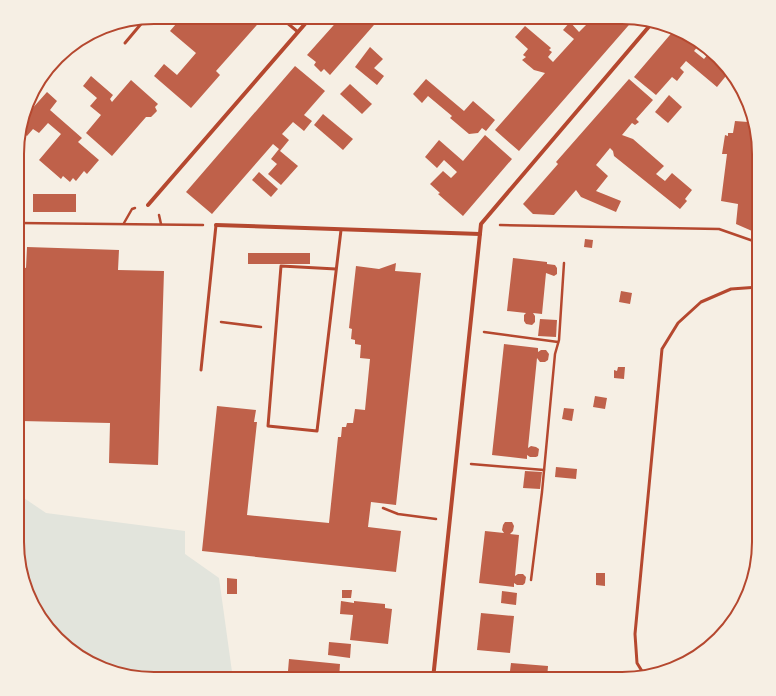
<svg xmlns="http://www.w3.org/2000/svg" width="776" height="696" font-family="Mulish,sans-serif">
<rect width="100%" height="100%" fill="#f6efe4"/>
<path fill="#e2e4dc" d="M18 494 46 513 185 531V554L219 578 233 679H153L101 669 51 633 27 594 17 551Z"/>
<g fill="#bf614a">
<path d="M182 17H264L216 71 220 75 191 108 154 76 164 64 177 75 196 53 170 31Z"/>
<path d="M341 17H381L330 75 324 69 321 72 314 65 316 62 307 55Z"/>
<path d="M581 17 635 18 519 151 495 130 545 73 534 70 522 60 526 57 523 55 528 49 515 37 525 26 551 48 549 50 552 52 548 57 553 62 574 39 563 30 570 22 579 32 588 23Z"/>
<path d="M675 29 683 31 700 44 694 51 704 59 710 52 725 63 730 71 717 87 686 61 680 68 684 72 677 81 672 77 656 95 634 77Z"/>
<path d="M370 47 383 59 374 68 384 76 377 85 355 67Z"/>
<path d="M295 66 325 91 304 115 312 121 304 131 293 122 282 134 289 140 280 151 298 166 281 185 268 174 277 164 271 159 279 149 273 144 212 214 186 192Z"/>
<path d="M91 76 113 95 110 99 112 102 131 80 158 104 155 107 157 111 151 117H146L112 156 86 133 101 115 90 106 97 98 83 86Z"/>
<path d="M426 79 464 111 473 101 495 120 486 131 482 128 478 133 469 134 450 118 452 116 428 96 422 103 413 94Z"/>
<path d="M629 79 653 100 636 119 639 122 635 125 632 123 622 135 633 139 664 166 656 174 665 181 672 173 692 190 685 199 687 201 680 209 614 156 613 151 610 148 596 165 608 176 596 191 621 201 616 212 581 197 576 190 554 215 533 214 523 204 558 164 556 162Z"/>
<path d="M350 84 372 104 362 114 340 94Z"/>
<path d="M47 92 57 101 50 110 82 138 78 142 99 160 87 174 84 171 76 181 73 178 70 182 63 176 61 179 39 160 61 134 48 123 39 133 33 129 27 136 22 132 20 134V127L22 120Z"/>
<path d="M669 95 682 107 668 123 655 112Z"/>
<path d="M750 109 759 144V195L756 213H759V234L736 224 738 204 721 201 727 154H722L725 135 728 136V133H733L735 121 748 122Z"/>
<path d="M323 114 353 139 343 150 314 125Z"/>
<path d="M485 135 512 159 463 216 438 194 440 193 430 184 443 171 451 178 457 172 444 160 437 168 425 157 439 140 463 161Z"/>
<path d="M259 172 278 189 271 197 252 180Z"/>
<rect x="33" y="194" width="43" height="18"/>
<path d="M585 239 593 240 592 248 584 247Z"/>
<path d="M27 247 119 250 118 270 164 271 158 465 109 463 110 423 21 421 22 401 18 400V385L22 267 26 268Z"/>
<rect x="248" y="253" width="62" height="11"/>
<path d="M513 258 547 262V264L555 265 557 268V274L554 276 546 273 542 314 533 313 535 316V322L532 325 526 324 524 321V315L526 313 507 311Z"/>
<path d="M396 263 395 271 421 273 396 505 371 502 368 527 401 531 396 572 202 551 217 406 256 410 254 422H257L247 515 329 523 338 437H341L342 427H346L347 423H353L355 409 365 410 370 359 360 358 361 345 355 344V340L351 339 352 329 349 328 356 266 379 269Z"/>
<path d="M621 291 632 293 630 304 619 302Z"/>
<path d="M540 319 557 320 556 337 538 336Z"/>
<path d="M504 344 538 348V352L541 350H546L549 354 548 360 545 362H540L537 358 528 448 531 446 536 447 539 449 538 456 536 457H530L527 455V459L492 455Z"/>
<path d="M618 367H625L624 379 614 378V370L617 371Z"/>
<path d="M595 396 607 398 605 409 593 407Z"/>
<path d="M564 408 574 409 572 421 562 419Z"/>
<path d="M556 467 577 469 576 479 555 477Z"/>
<path d="M525 471 542 472 540 489 523 488Z"/>
<path d="M505 522H512L514 526 513 531 510 534 519 535 515 576 518 574H523L526 577 525 583 523 585H517L514 583V587L479 583 485 531 504 533 502 530 503 525Z"/>
<path d="M596 573H605V586L596 585Z"/>
<path d="M227 578 237 579V594H227Z"/>
<path d="M342 590H352L351 598H342Z"/>
<path d="M502 591 517 593 516 605 501 603Z"/>
<path d="M341 601 354 603V601L385 604V608L392 609 388 644 350 640 353 615 340 614Z"/>
<path d="M481 613 514 616 510 653 477 650Z"/>
<path d="M329 642 351 644 350 658 328 655Z"/>
<path d="M289 659 340 664 339 679H320L321 675 296 676 288 671Z"/>
<path d="M511 663 548 666 547 679H509Z"/>
<path d="M470 676 491 678V679H470Z"/>
</g>
<g fill="none" stroke-linecap="round" stroke-linejoin="round">
<g stroke="#b5482f" stroke-width="2.5">
<path d="M36 84 39 87"/>
<path d="M31 97 39 87 45 74"/>
<path d="M159 215 161 224"/>
<path d="M19 223 203 225"/>
<path d="M124 223 132 209 135 208"/>
<path d="M500 225 719 229 759 243"/>
<path d="M221 322 261 327"/>
<path d="M484 332 558 342"/>
<path d="M471 464 544 470"/>
<path d="M383 508 398 514 436 519"/>
<path d="M531 580 542 492 555 354 559 340 564 263"/>
</g>
<g stroke="#b5482f" stroke-width="3">
<path d="M280 17 298 32"/>
<path d="M125 43 146 18"/>
<path d="M336 269 281 266 268 426 317 431 341 230"/>
<path d="M201 370 216 225"/>
<path d="M645 676 637 663 635 634 662 349 678 323 701 302 731 289 759 287"/>
</g>
<g stroke="#b5482f" stroke-width="4">
<path d="M148 205 311 17"/>
<path d="M216 225 480 234"/>
<path d="M433 679 481 224 652 23"/>
</g>
</g>
<path d="M0 0H776V696H0ZM154 24H622A130 130 0 0 1 752 154V542A130 130 0 0 1 622 672H154A130 130 0 0 1 24 542V154A130 130 0 0 1 154 24Z" fill="#f6efe4" fill-rule="evenodd"/>
<path fill="none" stroke="#b5482f" stroke-width="2" d="M154 24H622A130 130 0 0 1 752 154V542A130 130 0 0 1 622 672H154A130 130 0 0 1 24 542V154A130 130 0 0 1 154 24Z"/>
</svg>
